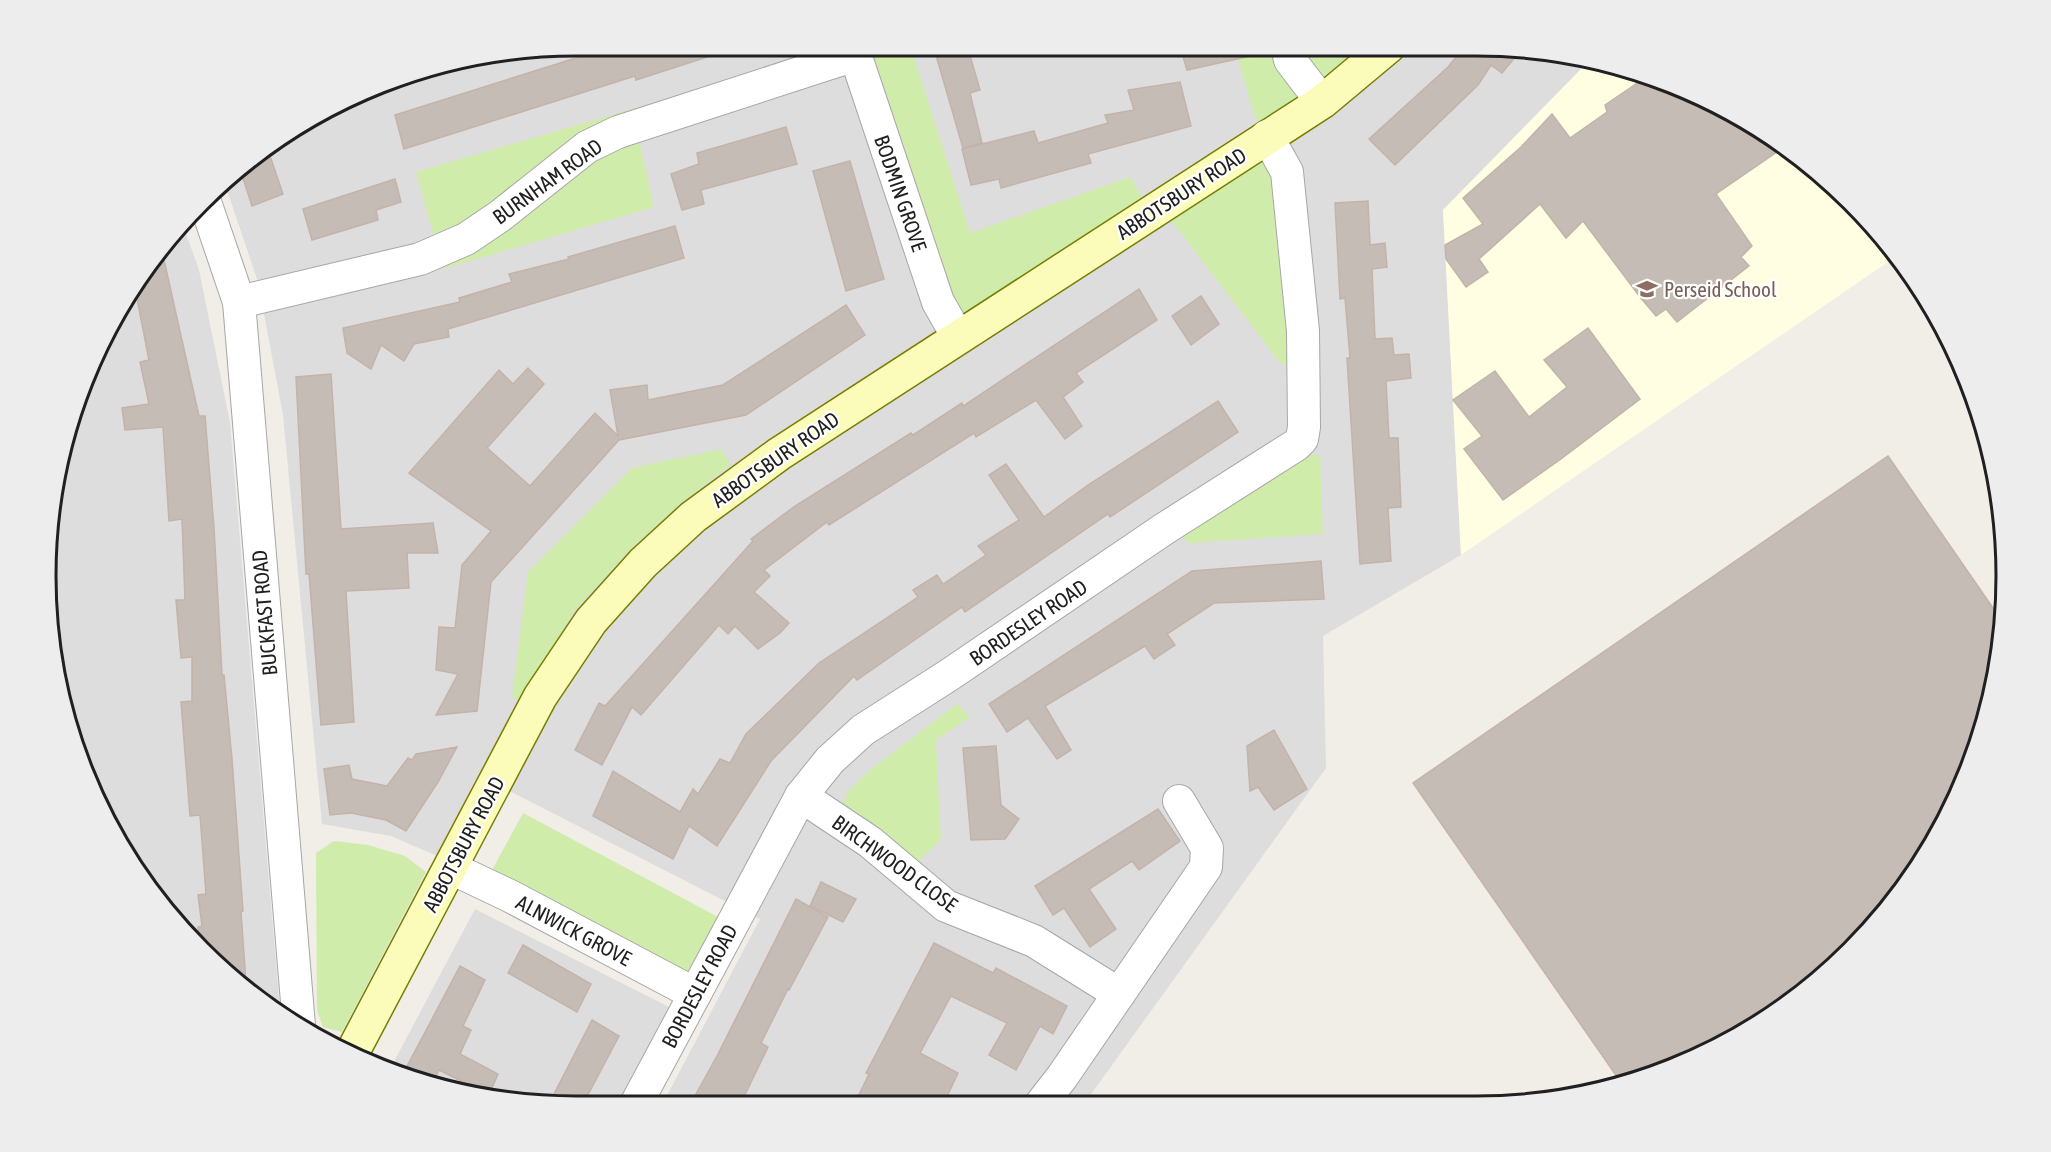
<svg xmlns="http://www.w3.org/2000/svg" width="2051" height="1152" font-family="'Asap Condensed',sans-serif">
<rect width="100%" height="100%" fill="#f1ede7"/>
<g fill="#dedddd">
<path d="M576 45 1509 46 1588 62 1443 210 1461 555 1323 636 1326 768 1084 1104 662 1105 760 919 478 775 437 856 391 836 322 824 283 415 258 282 225 184 253 155 406 73Z"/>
<path d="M184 228 199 270 230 423 280 1011 177 926 85 779 46 610 63 438 135 281Z"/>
<path d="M475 909 669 1007 616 1106H542L438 1089 390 1069Z"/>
</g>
<path fill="#fffee2" d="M1588 62 1645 73 1741 116 1825 177 1898 255 1461 555 1443 210Z"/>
<g fill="#cfecab">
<path d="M859 45H910L970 233 1130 177 1149 208 958 327Z"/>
<path d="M1234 46H1381L1260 134Z"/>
<path d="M632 109 654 207 443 269 416 172Z"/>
<path d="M1265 146 1281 173 1295 370 1280 363 1165 212Z"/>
<path d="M721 449 730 465 680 504 632 548 574 611 522 701 512 696 528 572 632 468Z"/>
<path d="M1320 454 1323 534 1189 543 1177 533 1306 456Z"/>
<path d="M957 704 970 717 936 740 941 840 914 865 842 808 847 792 870 770Z"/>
<path d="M523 813 718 917 684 978 491 872Z"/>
<path d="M334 841 368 845 405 856 426 872 342 1032 323 1027 317 1010 316 853Z"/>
</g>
<g fill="#c6bcb6" stroke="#c3b3a8" stroke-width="1.5">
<path d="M639 45H729V50L636 80 635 76 404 149 395 115 614 46 616 52Z"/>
<path d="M933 45H967L980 90 970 93 982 143 963 148Z"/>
<path d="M1180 46H1250L1251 56 1187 70Z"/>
<path d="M1465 46H1509L1522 49 1502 73 1491 65 1478 85 1395 165 1369 139 1448 67Z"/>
<path d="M1649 75 1741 116 1784 147 1716 194 1752 246 1741 257 1749 266 1677 322 1666 309 1656 316 1640 297 1583 221 1566 238 1540 204 1479 259 1488 272 1466 287 1446 259 1445 245 1483 224 1463 198 1521 147 1552 114 1570 138 1607 112 1605 105Z"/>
<path d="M1180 82 1191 126 1088 154 1091 163 1001 188 999 179 971 185 962 149 1034 131 1038 143 1108 123 1105 115 1134 110 1128 90Z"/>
<path d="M786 127 797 164 701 190 704 204 682 210 671 174 699 164 697 153Z"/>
<path d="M267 147 283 194 252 206 240 169 253 155Z"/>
<path d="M850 161 884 279 846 291 813 171Z"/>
<path d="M395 179 401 202 376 210 378 220 312 240 303 209Z"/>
<path d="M1368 201 1370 245 1385 243 1387 267 1372 269 1375 339 1392 338 1394 355 1409 354 1411 378 1386 381 1389 438H1398L1401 507 1388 508 1391 561 1360 564 1347 358H1350L1345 298 1340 299 1335 203Z"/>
<path d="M675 226 684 258 448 329 449 337 414 344 404 361 381 345 371 369 347 353 343 328 460 302 459 298 512 282 509 274 569 259 568 257Z"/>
<path d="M162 251 199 416H205L214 528 222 675H224L232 759 243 911 241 912 246 983 199 944 198 927 202 926 198 895 206 894 200 815 190 816 181 702 192 701V657L181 658 176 600H185L182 519 169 521 163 427 125 430 122 408 149 404 140 362 149 360 134 283Z"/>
<path d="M1139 289 1157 320 1076 373 1083 382 1063 397 1082 426 1065 439 1036 400 976 437 974 433 829 525 827 522 764 570 770 576 754 592 789 623 780 633 758 649 735 626 728 634 719 625 641 715 632 707 602 765 575 750 599 703 605 706 753 541 751 539 795 506 911 433 913 435 962 403 963 406Z"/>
<path d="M1201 296 1219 324 1191 345 1172 316Z"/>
<path d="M846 305 865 335 746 415 619 440 491 582 477 711 436 715 458 674 436 670 439 627 455 628 462 565 491 531 409 473 499 370 513 384 528 368 544 384 487 448 530 486 595 413 618 436 610 390 647 385 648 400 723 385Z"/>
<path d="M1588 328 1640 399 1561 459 1503 500 1464 449 1482 436 1453 400 1495 371 1529 417 1567 387 1544 360Z"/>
<path d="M331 374 341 529 433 523 438 553H407L409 588 346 591 354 722 321 725 309 574H306L296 377Z"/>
<path d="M1218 401 1238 432 1110 517 1108 514 965 612 962 607 857 680 854 676 771 761 717 846 689 826 673 859 593 816 613 771 680 812 693 789 698 794 720 759 730 763 746 734 819 663 918 597 913 590 937 575 943 584 986 555 978 546 1019 520 989 475 1006 464 1044 517 1088 485Z"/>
<path d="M1888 456 2002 621 2001 646 1978 747 1935 842 1851 951 1770 1018 1646 1079 1622 1084 1413 783Z"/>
<path d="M1321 561 1324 599 1214 603 1167 634 1175 645 1154 659 1145 646 1045 706 1071 750 1057 759 1028 718 1007 732 989 704 1192 571Z"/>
<path d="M1274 730 1307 789 1274 810 1258 787 1250 791 1247 746Z"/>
<path d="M996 746 1001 805 1019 819 1005 839 971 840 963 748Z"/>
<path d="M457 747 438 782 406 831 386 820 351 813 330 815 324 769 349 765 352 779 387 786 408 758 412 760 416 754Z"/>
<path d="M1158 809 1180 841 1139 870 1132 861 1089 889 1116 929 1090 947 1064 908 1053 915 1035 886Z"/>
<path d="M821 882 856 899 843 922 810 906Z"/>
<path d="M796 899 828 917 789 990 788 989 761 1043 768 1047 740 1105H690L717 1056Z"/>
<path d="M934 943 993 973 996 968 1067 1006 1053 1034 1040 1026 1016 1070 989 1055 1007 1023 951 996 920 1053 958 1073 943 1105H854L869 1074 866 1073Z"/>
<path d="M523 945 591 984 577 1012 508 973Z"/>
<path d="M460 966 485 980 463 1026 471 1030 460 1054 498 1074 489 1095 439 1070 431 1086 403 1074Z"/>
<path d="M592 1020 619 1036 582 1106H553V1096Z"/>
</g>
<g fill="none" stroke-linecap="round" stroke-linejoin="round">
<defs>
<g id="street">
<path d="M852 45 938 302 958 337"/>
<path d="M1287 46 1290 60 1322 102"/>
<path d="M206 205 239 302 299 1026"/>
<path d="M239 302 420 259 466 239 500 216 587 147 618 132 855 55"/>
<path d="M801 796 870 842 946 906 1034 941 1119 994"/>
<path d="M451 868 510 896 695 994"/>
<path d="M1041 1104 1062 1077 1206 867 1207 848 1179 801"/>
<path d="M635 1106 801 796 830 760 863 730 949 675 1164 529 1296 445 1302 439 1304 427 1303 331 1287 172 1267 136"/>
</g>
<path id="secondary" d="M352 1053 540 697 591 621 643 563 693 517 779 454 1322 102 1389 46"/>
</defs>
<use href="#street" stroke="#a7a7a7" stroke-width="34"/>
<use href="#secondary" stroke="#767e01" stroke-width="36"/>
<use href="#street" stroke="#fff" stroke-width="32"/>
<use href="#secondary" stroke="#fcfcba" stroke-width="33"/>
</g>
<defs>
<symbol id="school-bare" viewBox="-9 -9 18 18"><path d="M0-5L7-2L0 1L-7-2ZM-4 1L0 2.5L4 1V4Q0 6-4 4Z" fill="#8d6e63" stroke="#fff" stroke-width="2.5" paint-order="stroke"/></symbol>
</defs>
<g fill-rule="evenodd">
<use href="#school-bare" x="1632" y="274" width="30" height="30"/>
</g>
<g text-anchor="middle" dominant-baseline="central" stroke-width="4.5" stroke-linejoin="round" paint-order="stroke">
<g font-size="21" fill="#202020" stroke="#fff">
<text transform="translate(547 181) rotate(-36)">BURNHAM ROAD</text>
<text transform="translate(901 193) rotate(71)">BODMIN GROVE</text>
<text transform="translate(1181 193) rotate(-33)">ABBOTSBURY ROAD</text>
<text transform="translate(775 459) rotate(-35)">ABBOTSBURY ROAD</text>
<text transform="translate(264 613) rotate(-95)">BUCKFAST ROAD</text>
<text transform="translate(1028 622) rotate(-34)">BORDESLEY ROAD</text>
<text transform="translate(463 844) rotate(-62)">ABBOTSBURY ROAD</text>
<text transform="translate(895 863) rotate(36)">BIRCHWOOD CLOSE</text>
<text transform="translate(574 930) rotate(28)">ALNWICK GROVE</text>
<text transform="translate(699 986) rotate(-62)">BORDESLEY ROAD</text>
</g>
<g font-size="21" fill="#785e54" stroke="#fff" text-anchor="start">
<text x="1664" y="289">Perseid School</text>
</g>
</g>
<path d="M0 0H2051V1152H0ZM576 56H1476A520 520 0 0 1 1996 576V576A520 520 0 0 1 1476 1096H576A520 520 0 0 1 56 576V576A520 520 0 0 1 576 56Z" fill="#ededed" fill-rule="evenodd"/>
<path fill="none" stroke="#202020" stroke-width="3" d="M576 56H1476A520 520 0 0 1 1996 576V576A520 520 0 0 1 1476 1096H576A520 520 0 0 1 56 576V576A520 520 0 0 1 576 56Z"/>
</svg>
